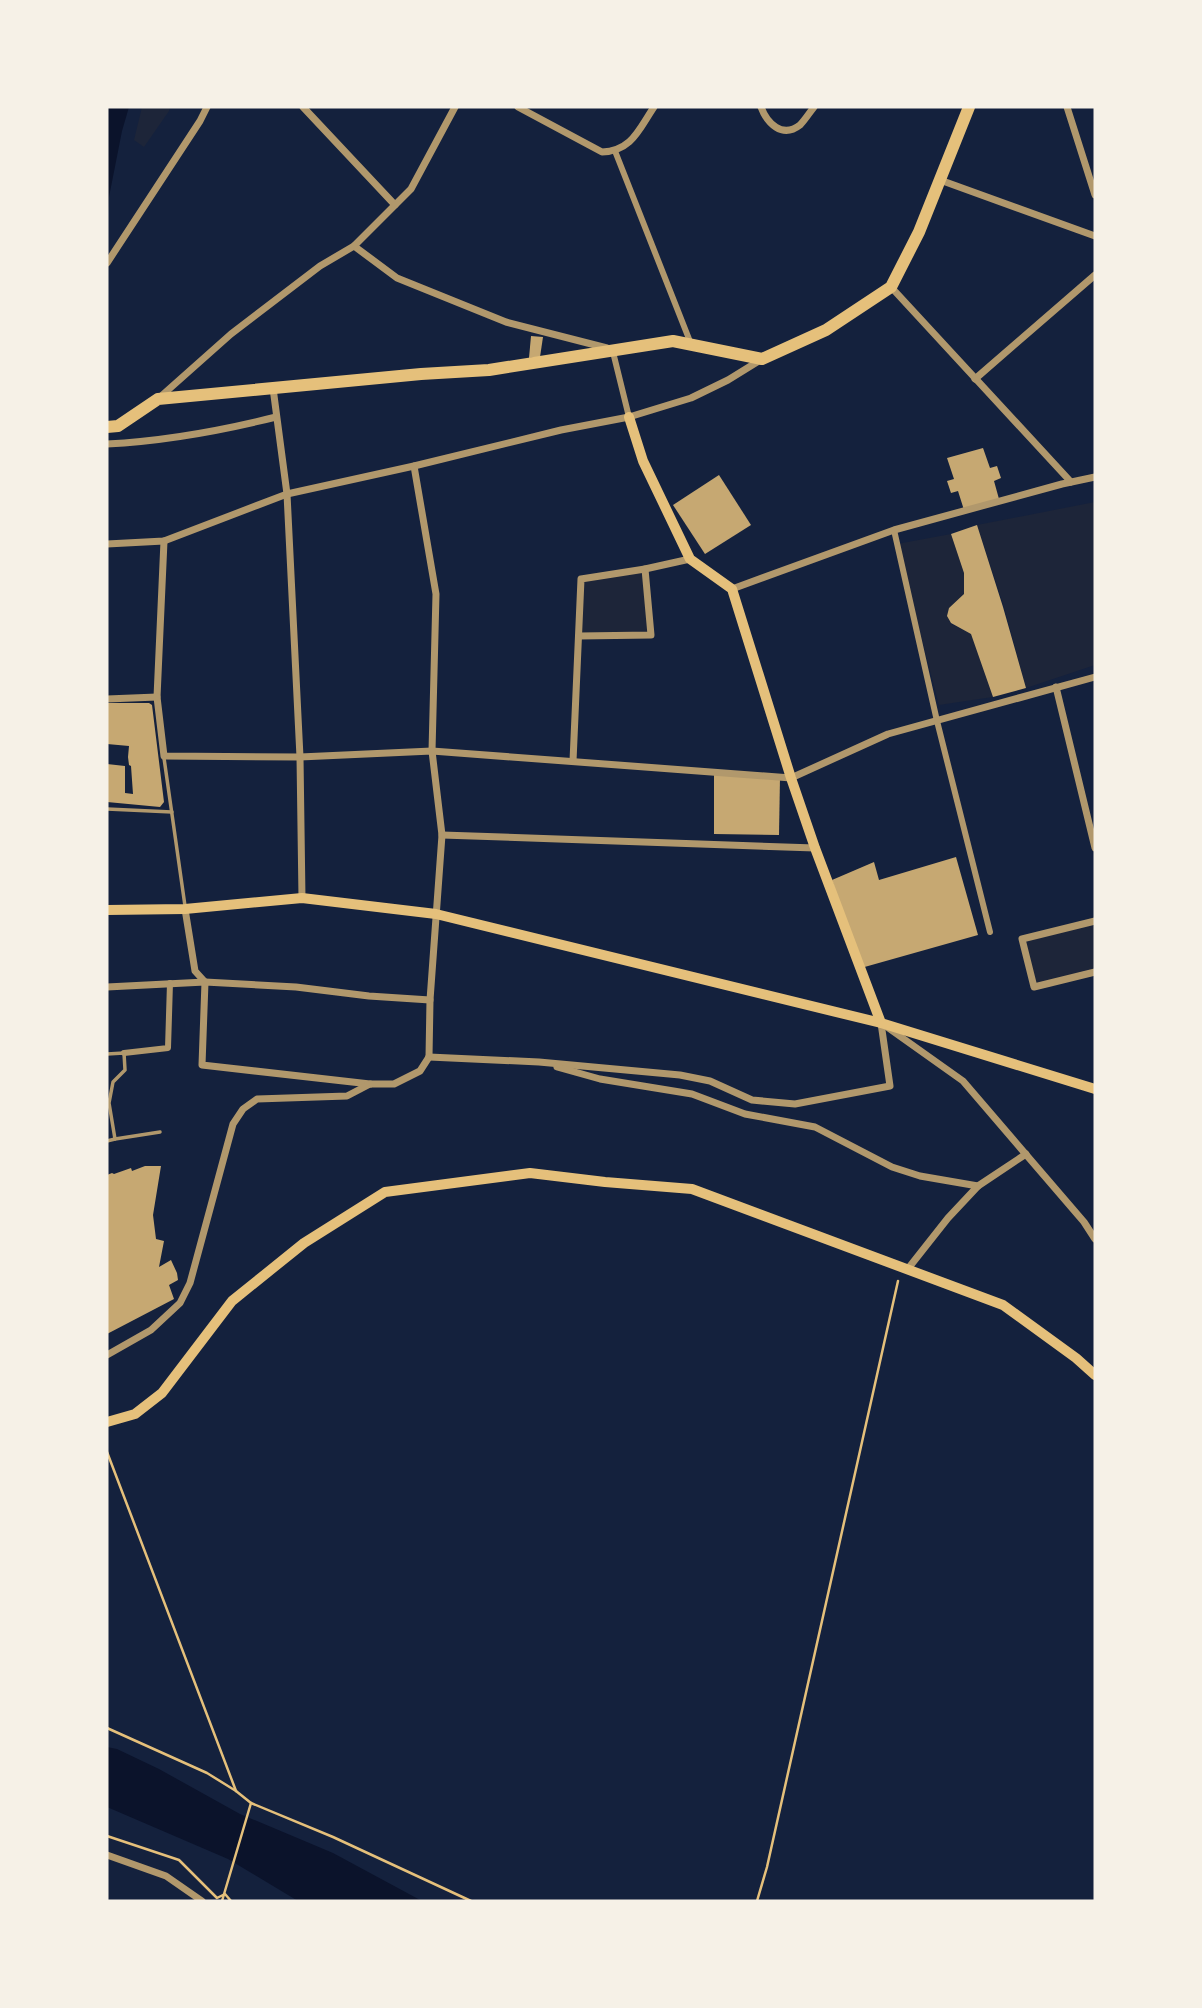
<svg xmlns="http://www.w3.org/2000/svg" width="1202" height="2008" font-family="'Libre Baskerville',serif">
<rect width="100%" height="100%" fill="#14213d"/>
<g fill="#1d2539">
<path d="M142 107H170L169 111 144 147 134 140Z"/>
<path d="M1095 502V665L1026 688 1004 607 977 525Z"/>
<path d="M951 534 964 573V594L949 608 947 616 951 624 971 634 993 697 939 705 897 544Z"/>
<path d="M645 569 651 635 579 636 581 579Z"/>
<path d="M1095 921V972L1034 987 1022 939Z"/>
</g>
<g fill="#0b132b">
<path d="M107 107H129L122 131 109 197 107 229Z"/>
<path d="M107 1747 117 1749 159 1769 240 1814 333 1853 422 1901H298L228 1859 107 1807Z"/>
</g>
<g fill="#c6a872">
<path d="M531 336 543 337 540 357 529 358Z"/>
<path d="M983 448 990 468 997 466 1001 478 994 481 999 499 964 510 958 491 951 493 947 481 954 479 947 458Z"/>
<path d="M719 475 751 525 705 554 673 505Z"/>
<path d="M977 525 1003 607 1026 688 993 697 971 634 951 623 947 616 949 608 964 594V573L951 534Z"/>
<path d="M107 703H149L152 705 164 802 160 807 107 802V764L125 766V793L133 794 131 766 129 765 128 757 129 746 107 744Z"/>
<path d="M714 772 780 777 779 835 714 834Z"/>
<path d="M956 857 978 935 861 968 832 880 874 862 879 880Z"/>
<path d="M145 1166H161L153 1215 156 1239 164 1241 159 1267 171 1260 177 1273 178 1280 169 1285 174 1299 107 1334V1175L112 1173 114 1174 131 1168 132 1171Z"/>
</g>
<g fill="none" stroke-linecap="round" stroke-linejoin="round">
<g stroke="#e5c07b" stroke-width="2.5">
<path d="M107 1452 236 1791"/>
<path d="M107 1728 207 1773 236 1791 251 1803 333 1837 471 1901"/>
<path d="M107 1836 179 1860 217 1898 225 1894 231 1901"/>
<path d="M222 1901 251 1803"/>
<path d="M757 1901 767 1867 898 1281"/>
</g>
<g stroke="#b1986c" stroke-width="3.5">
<path d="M164 758 185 906"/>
<path d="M107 809 172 812"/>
<path d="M107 1054 124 1053 125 1070 113 1082 109 1103 115 1139 107 1141"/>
<path d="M115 1139 160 1132"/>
</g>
<g stroke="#b1986c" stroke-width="6">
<path d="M615 151 691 344"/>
<path d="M613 352 629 417"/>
<path d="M894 530 937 721 990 932"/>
<path d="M124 1053 168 1048 170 983"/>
</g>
<g stroke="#b1986c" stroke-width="7">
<path d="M303 107 395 205"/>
<path d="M518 107 602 152C632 151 639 129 654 107"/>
<path d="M761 107C767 123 782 139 800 125 805 120 810 112 814 107"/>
<path d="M1067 107 1095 195"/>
<path d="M940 180 1095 236"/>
<path d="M354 246 397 278 506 322 607 348"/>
<path d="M107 263 200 121 207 107"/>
<path d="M891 287 1071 482"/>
<path d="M975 379 1095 275"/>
<path d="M273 388 287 494 300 757 302 898"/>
<path d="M159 398 231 334 320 266 354 246 411 189 455 107"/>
<path d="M107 444C165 441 220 431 276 417"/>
<path d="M414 466 436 594 432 751 442 835 430 1000 429 1057"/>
<path d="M164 541 157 697 164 756 300 757 432 751 791 778 888 734 1095 677"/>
<path d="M107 544 164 541 287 494 414 466 561 430 629 417 691 398 728 380 762 359"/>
<path d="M732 589 894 530 1062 484 1095 477"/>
<path d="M579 636 651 635 645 569"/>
<path d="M1056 687 1095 848"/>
<path d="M107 699 157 697"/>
<path d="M573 761 581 579 645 569 690 559"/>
<path d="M442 835 815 848"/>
<path d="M185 909 195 971 205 982"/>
<path d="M1095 921 1022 939 1034 987 1095 972"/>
<path d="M205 982 202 1065 370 1084"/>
<path d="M107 987 205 982 296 987 369 996 430 1000"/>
<path d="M887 1027 963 1081 1084 1222 1095 1239"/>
<path d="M429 1057 539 1062 680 1075 710 1081 752 1100 795 1104 890 1086 881 1023"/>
<path d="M557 1067 600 1079 692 1094 745 1114 815 1127 892 1167 920 1176 978 1186"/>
<path d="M907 1270 948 1218 978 1186 1026 1154"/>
<path d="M107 1355 151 1330 180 1303 190 1283 233 1124 243 1109 257 1099 347 1096 370 1084H394L420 1071 429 1057"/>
<path d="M107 1855 166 1876 202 1901"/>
</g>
<g stroke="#e5c07b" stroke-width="10">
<path d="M629 417 643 461 690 559 732 589 791 778 815 848 881 1023"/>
<path d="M107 910 185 909 302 898 436 914 881 1023 1095 1089"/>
<path d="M107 1422 135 1414 162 1393 232 1301 304 1243 385 1192 530 1173 605 1182 692 1189 1003 1305 1076 1358 1095 1375"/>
</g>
<path stroke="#e5c07b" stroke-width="12" d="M107 427 118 426 158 399 421 374 489 370 673 341 762 359 826 330 891 287 919 232 969 107"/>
</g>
<rect width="1202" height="2008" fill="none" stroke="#f6f1e7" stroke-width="217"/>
</svg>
